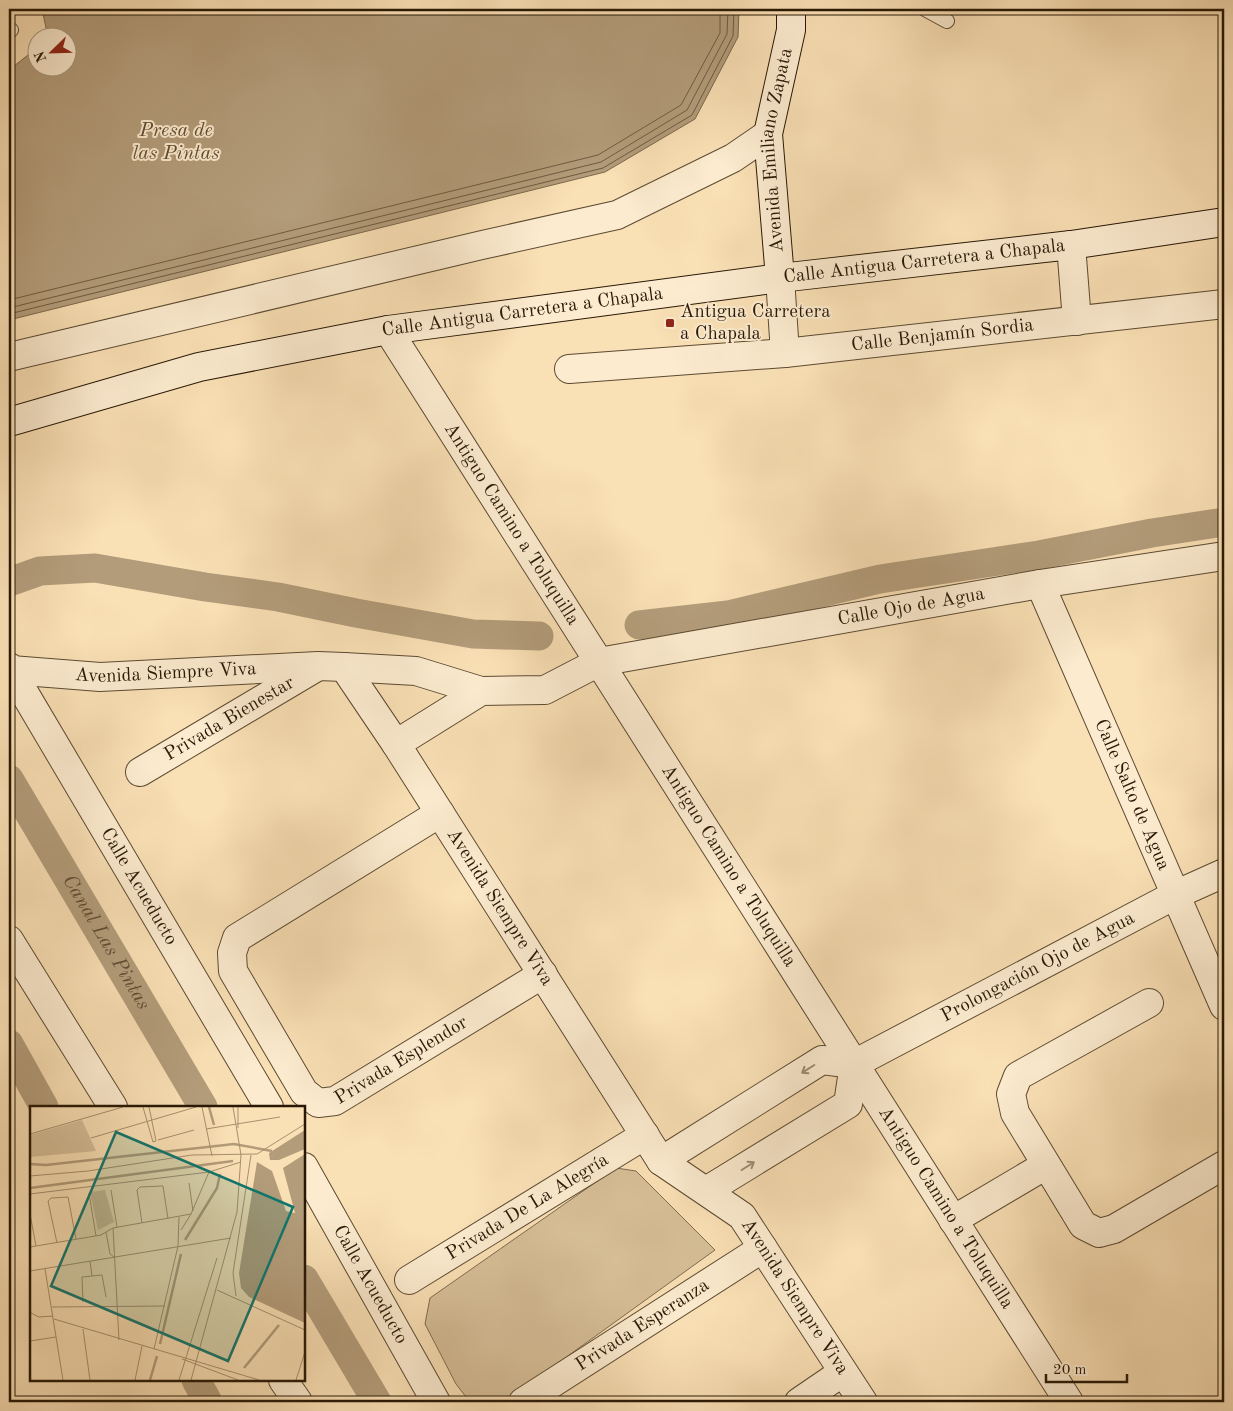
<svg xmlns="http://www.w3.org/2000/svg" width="1233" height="1411" font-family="'Old Standard TT',serif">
<rect width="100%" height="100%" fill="#fae0b5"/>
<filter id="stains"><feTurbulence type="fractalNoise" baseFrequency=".004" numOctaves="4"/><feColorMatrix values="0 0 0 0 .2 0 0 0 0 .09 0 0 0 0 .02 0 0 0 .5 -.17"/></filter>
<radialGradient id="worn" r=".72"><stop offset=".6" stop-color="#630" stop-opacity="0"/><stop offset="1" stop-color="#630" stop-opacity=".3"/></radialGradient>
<path fill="#d6be97" stroke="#7f6b4e" d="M616 1168 636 1171 715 1250 504 1402H470L456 1384 425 1324 430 1298Z"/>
<path fill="#b39c7a" stroke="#7b674c" d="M42 9H739L738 37 695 119 605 172 9 320V70L37 48 38 68H68V38L48 37Z"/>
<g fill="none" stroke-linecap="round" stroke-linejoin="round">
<g stroke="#6e5a40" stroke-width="1">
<path d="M9 300 598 155 681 105 720 33V9"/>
<path d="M9 308 601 162 687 110 727 34 728 9"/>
<path d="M9 314 603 168 692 115 733 36 734 9"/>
</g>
<g stroke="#b39c7a" stroke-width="29">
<path d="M9 582 40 571 95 568 205 587 278 597 356 613 473 634 539 636"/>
<path d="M639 625 728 615 880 579 1039 555 1152 533 1224 522"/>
<path id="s1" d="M9 779 203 1107"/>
<path d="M9 1044 44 1107"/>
<path d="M304 1279 377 1402"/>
<path d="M196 1380 208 1402"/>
</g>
<defs>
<g id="service">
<path d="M925 9 947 21"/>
<path d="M9 31 11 30"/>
</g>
<g id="minor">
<path d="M1071 245 1077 321"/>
<path d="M780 278 785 353"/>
<path d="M9 357 482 245 617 215 733 158 768 134"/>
<path id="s2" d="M569 369 785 353 1224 304"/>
<path id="s3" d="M1040 584 1224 1006"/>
<path id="s4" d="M9 667 269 1107"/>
<path d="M344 667 416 671 481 691"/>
<path id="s5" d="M11 670 100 677 318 666 344 667 396 744 661 1161 742 1216 863 1402"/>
<path id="s6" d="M396 744 481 691 545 690 599 662 1040 584 1224 556"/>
<path id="s7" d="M140 772 315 668"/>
<path id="s8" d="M440 813 237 938 232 953 233 971 304 1092 318 1103 335 1101 543 974"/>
<path d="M9 940 113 1107"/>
<path d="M1149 1003 1018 1076 1011 1094 1015 1113 1083 1225 1099 1233 1114 1229 1224 1165"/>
<path id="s9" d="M661 1161 822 1060 854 1064 1175 895 1224 873"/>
<path id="s10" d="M304 1167 436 1402"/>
<path d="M706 1191 848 1104 854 1064"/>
<path d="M953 1220 1046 1165"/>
<path id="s11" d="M409 1280 645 1135"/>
<path d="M283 1380 298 1402"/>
<path id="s12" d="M523 1402 763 1248"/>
<path d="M799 1402 843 1372"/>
</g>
<g id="tertiary">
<path id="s13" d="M388 330 1069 1402"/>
</g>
<g id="secondary">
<path id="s14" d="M780 278 768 134 791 30V9"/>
<path id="s15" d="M9 422 199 367 388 330 780 278 1071 245 1224 222"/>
</g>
</defs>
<use href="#service" stroke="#5c4a32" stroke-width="16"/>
<use href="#minor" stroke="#5c4a32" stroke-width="30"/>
<use href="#tertiary" stroke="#5c4a32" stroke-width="30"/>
<use href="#secondary" stroke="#281806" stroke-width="30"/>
<use href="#service" stroke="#fcebcf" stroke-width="14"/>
<use href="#minor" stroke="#fcebcf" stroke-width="28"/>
<use href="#tertiary" stroke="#fcebcf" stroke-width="28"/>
<use href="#secondary" stroke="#fcebcf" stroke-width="28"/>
</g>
<defs><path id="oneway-shaft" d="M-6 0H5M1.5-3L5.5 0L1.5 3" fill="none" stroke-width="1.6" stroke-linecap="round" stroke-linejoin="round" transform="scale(1.25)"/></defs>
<g stroke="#9d8c75">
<use href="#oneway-shaft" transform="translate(808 1069) rotate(148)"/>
<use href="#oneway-shaft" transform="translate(748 1166) rotate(-32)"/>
</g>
<rect fill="#8f2418" stroke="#fcebcf" stroke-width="2" x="665" y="318" width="10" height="10" rx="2.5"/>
<g text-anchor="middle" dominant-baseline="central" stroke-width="4" stroke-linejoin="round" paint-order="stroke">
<g font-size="19" fill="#281806" stroke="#fcebcf">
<text stroke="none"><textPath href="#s14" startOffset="129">Avenida Emiliano Zapata</textPath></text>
<text stroke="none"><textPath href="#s15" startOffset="931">Calle Antigua Carretera a Chapala</textPath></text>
<text stroke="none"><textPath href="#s15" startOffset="526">Calle Antigua Carretera a Chapala</textPath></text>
<text stroke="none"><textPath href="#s2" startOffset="375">Calle Benjamín Sordia</textPath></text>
<text stroke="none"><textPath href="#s13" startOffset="230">Antiguo Camino a Toluquilla</textPath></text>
<text stroke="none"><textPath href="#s6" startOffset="542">Calle Ojo de Agua</textPath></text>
<text stroke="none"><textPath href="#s5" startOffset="155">Avenida Siempre Viva</textPath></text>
<text stroke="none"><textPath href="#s7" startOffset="104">Privada Bienestar</textPath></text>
<text stroke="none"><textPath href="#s3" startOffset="230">Calle Salto de Agua</textPath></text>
<text stroke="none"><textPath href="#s13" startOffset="635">Antiguo Camino a Toluquilla</textPath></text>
<text stroke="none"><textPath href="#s4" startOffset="255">Calle Acueducto</textPath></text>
<text stroke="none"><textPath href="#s5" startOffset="620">Avenida Siempre Viva</textPath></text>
<text stroke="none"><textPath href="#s9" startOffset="430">Prolongación Ojo de Agua</textPath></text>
<text stroke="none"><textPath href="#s8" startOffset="525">Privada Esplendor</textPath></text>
<text stroke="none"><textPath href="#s11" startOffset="139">Privada De La Alegría</textPath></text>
<text stroke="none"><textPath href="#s13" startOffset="1040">Antiguo Camino a Toluquilla</textPath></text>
<text stroke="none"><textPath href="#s10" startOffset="135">Calle Acueducto</textPath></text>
<text stroke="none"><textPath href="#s5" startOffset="1115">Avenida Siempre Viva</textPath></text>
<text stroke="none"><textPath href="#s12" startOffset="142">Privada Esperanza</textPath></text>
</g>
<g font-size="19" fill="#281806" stroke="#fcebcf" text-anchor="start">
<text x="680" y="312">Antigua Carretera<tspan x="680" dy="22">a Chapala</tspan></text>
</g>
<g font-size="20" font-style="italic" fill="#604d34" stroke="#fcebcf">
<text x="176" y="131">Presa de<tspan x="176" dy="23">las Pintas</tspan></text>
<text stroke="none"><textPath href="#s1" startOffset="190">Canal Las Pintas</textPath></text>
</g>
</g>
<g transform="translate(30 1106)">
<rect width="275" height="275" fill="#fae0b5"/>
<path d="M52 14 66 45 0 51V29ZM75 84 84 116 68 124 60 86Z" fill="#d6be97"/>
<path d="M275 24V43L249 54H240L239 47ZM275 48V217L219 191 211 182 209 167 227 56 242 65 256 105 265 107 253 62Z" fill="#b39c7a"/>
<path fill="none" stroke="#b39c7a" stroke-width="2.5" d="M179 1 184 19M0 58 16 59 204 38 242 45M0 82 203 55M155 134 187 82 190 68M130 238 151 148M214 262 249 219M120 274 127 250"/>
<path fill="none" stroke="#a6906f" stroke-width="1" d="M113 1 123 36 126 35M119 1 126 35M172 1 182 50M208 22V1M176 23 250 11M0 28 93 1M61 32 166 1M128 34 164 24M0 70 58 65 162 49 227 48 275 18M159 77 163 105M81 84 87 121M59 87 66 130M0 88 179 66 211 56M0 108 6 140M112 117 107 84 110 81 133 80 138 113M83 122 89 234M151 124 161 108M76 126 80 148 84 151M27 137 18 95 21 92 38 91 46 133M0 141 71 129 83 122 161 108 179 66M60 155 62 170M15 163 33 274M0 165 201 132M187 184 275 224M206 190 203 167 221 49M53 196 52 171 72 169 76 191M22 201 135 200M1 207 9 211 23 210M24 213 229 274M53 223 60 274M0 235 26 231M124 243 148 140 149 111M152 253 208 274M105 274 112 240M149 274 187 152M161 274 207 106 211 49 203 1M266 274 275 246"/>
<path fill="#0f766e" fill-opacity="0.15" stroke="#0f766e" stroke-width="2.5" d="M86 26 263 101 198 255 21 180Z"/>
<rect width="275" height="275" fill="none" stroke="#281806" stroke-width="2.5"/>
</g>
<rect width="1233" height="1411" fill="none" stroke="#fae0b5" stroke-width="30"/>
<rect x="10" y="10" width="1213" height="1391" fill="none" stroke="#281806" stroke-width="2.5"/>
<rect x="15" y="15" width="1203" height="1381" fill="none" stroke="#281806"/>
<g transform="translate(52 52) rotate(247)"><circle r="24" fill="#fcebcf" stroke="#a7977f"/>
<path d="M0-4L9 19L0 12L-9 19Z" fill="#8f2418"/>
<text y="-8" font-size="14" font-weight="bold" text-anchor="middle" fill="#281806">N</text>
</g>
<path d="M1046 1374v8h81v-8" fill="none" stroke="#281806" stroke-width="2.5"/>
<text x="1053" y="1374" font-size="15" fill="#281806" stroke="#fcebcf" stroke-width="4" paint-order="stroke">20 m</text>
<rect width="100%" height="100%" filter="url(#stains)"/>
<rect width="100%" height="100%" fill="url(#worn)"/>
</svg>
